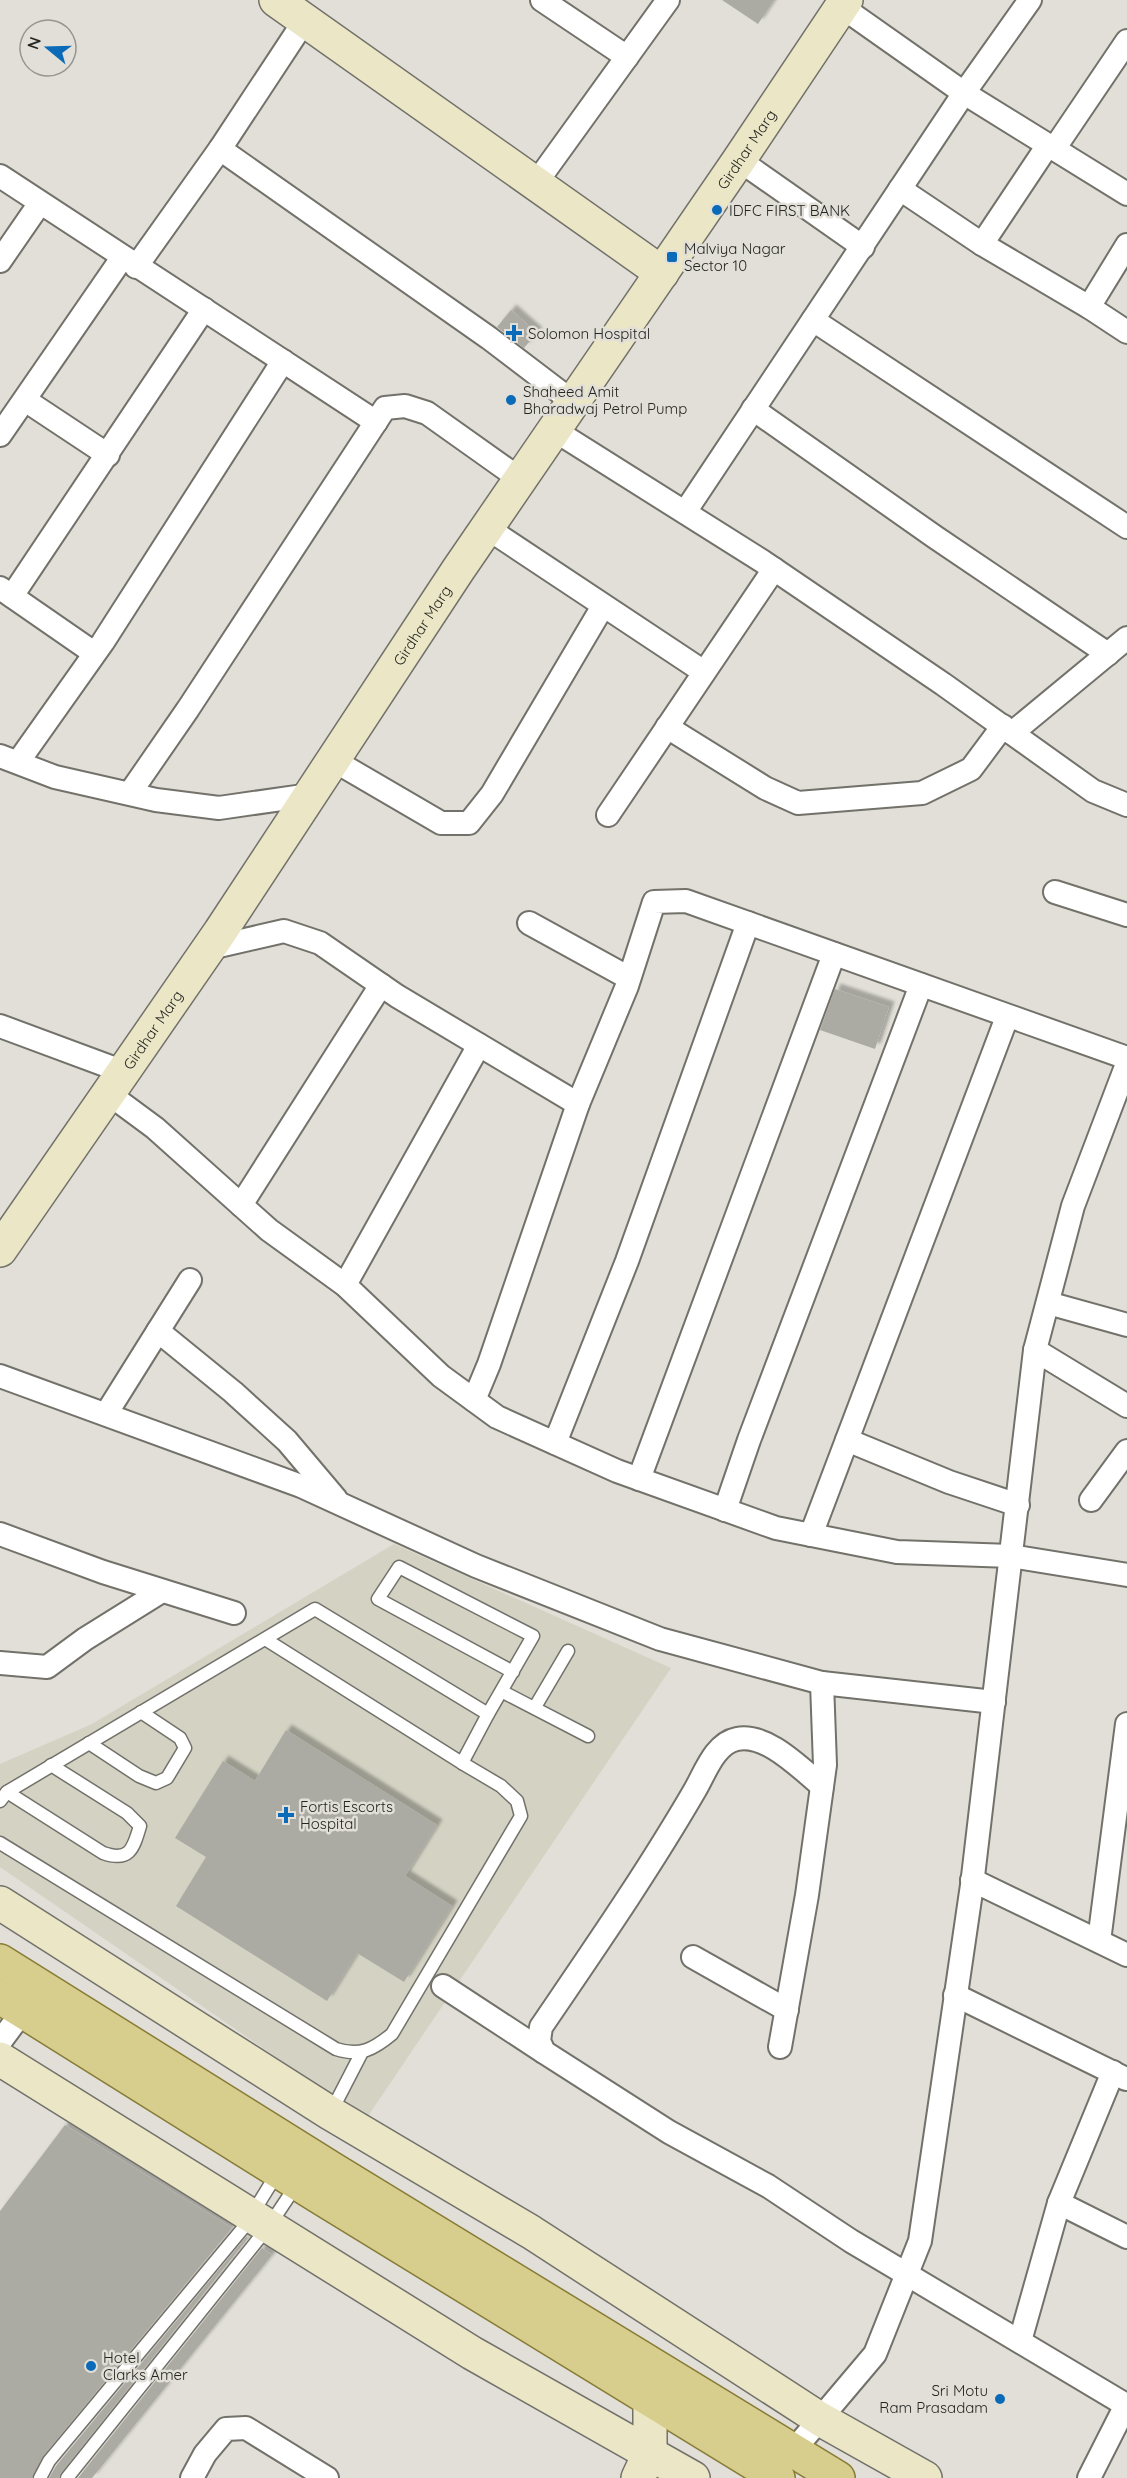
<svg xmlns="http://www.w3.org/2000/svg" width="1127" height="2478" font-family="Quicksand,sans-serif">
<defs>
<filter id="shadow"><feDropShadow dx="5.5" dy="-5.5" stdDeviation="1.5" flood-color="#0004"/></filter>
</defs>
<rect width="100%" height="100%" fill="#e1dfd7"/>
<path fill="#d4d2c3" d="M394 1544 671 1668 366 2119 0 1867V1764L92 1724Z"/>
<g fill="#acaba3" filter="url(#shadow)">
<path d="M722 0H774L758 24Z"/>
<path d="M511 310 537 333 524 348 497 327Z"/>
<path d="M835 989 889 1007 875 1049 820 1030Z"/>
<path d="M286 1730 437 1825 405 1876 452 1906 404 1982 357 1953 327 2001 176 1906 206 1857 175 1838 223 1761 255 1781Z"/>
<path d="M65 2125 232 2228 43 2456 32 2478H0V2211Z"/>
<path d="M246 2237 248 2238 61 2473 59 2478H49L56 2466Z"/>
<path d="M262 2248 272 2255 92 2478H78Z"/>
</g>
<g fill="none" stroke-linecap="round" stroke-linejoin="round">
<defs>
<g id="lane">
<path d="M503 1692 588 1736"/>
<path d="M535 1707 568 1651"/>
<path d="M488 1714 533 1636 399 1567 378 1599 513 1672"/>
<path d="M89 1743 139 1776 156 1783 167 1778 185 1748 180 1738 141 1712"/>
<path d="M7 1792 103 1853C129 1862 133 1850 140 1826L127 1813 51 1765"/>
<path d="M0 1801 7 1792 315 1609 488 1714 462 1763 265 1639"/>
<path d="M0 1843 336 2049C360 2057 374 2049 392 2034L521 1816 517 1801 501 1786 462 1763"/>
<path d="M331 2112 362 2052"/>
<path d="M40 2478 49 2461 244 2227 278 2172"/>
<path d="M67 2478 269 2226 297 2184"/>
</g>
<g id="street">
<path d="M542 0 627 57"/>
<path d="M842 7 964 93 1127 194"/>
<path d="M220 149 489 338 573 402"/>
<path d="M1054 149 1127 41"/>
<path d="M739 160 863 247"/>
<path d="M0 176 376 422"/>
<path d="M536 183 668 0"/>
<path d="M900 189 982 244 1089 307 1127 332"/>
<path d="M982 244 1048 145"/>
<path d="M0 261 40 203"/>
<path d="M136 267 220 149 305 20"/>
<path d="M1089 307 1127 245"/>
<path d="M813 320 1127 527"/>
<path d="M25 400 108 455"/>
<path d="M753 409 935 537 1108 654"/>
<path d="M554 430 762 561 943 684 1093 791 1127 805"/>
<path d="M0 435 122 258"/>
<path d="M685 512 964 93 1030 0"/>
<path d="M487 528 704 672"/>
<path d="M0 588 94 653"/>
<path d="M12 596 204 309"/>
<path d="M667 727 765 788 798 803 922 793 971 769 1003 726"/>
<path d="M1012 733 1127 638"/>
<path d="M0 756 55 777 156 800 219 808 310 795"/>
<path d="M333 760 441 823H469L492 794 603 606"/>
<path d="M18 762 103 642 283 361"/>
<path d="M130 793 188 709 385 408 405 406 427 413 520 479"/>
<path d="M608 815 774 569"/>
<path d="M1055 892 1127 915"/>
<path d="M529 923 629 978"/>
<path d="M210 948 284 931 320 943 397 996 578 1104"/>
<path d="M0 1026 124 1072"/>
<path d="M109 1094 155 1128 269 1230 345 1285 441 1376 497 1417 617 1471 776 1528 897 1552 1011 1556 1127 1575"/>
<path d="M241 1205 381 985"/>
<path d="M345 1285 479 1045"/>
<path d="M1048 1303 1127 1325"/>
<path d="M158 1331 190 1280"/>
<path d="M1035 1350 1127 1406"/>
<path d="M0 1376 301 1486 476 1566 660 1639 822 1683 994 1702"/>
<path d="M474 1400 489 1364 578 1104 627 986 654 902 686 901 1127 1058"/>
<path d="M106 1414 158 1331 233 1392 287 1441 336 1499"/>
<path d="M847 1440 949 1482 1018 1505"/>
<path d="M555 1443 627 1261 748 923"/>
<path d="M639 1479 834 954"/>
<path d="M1091 1500 1127 1451"/>
<path d="M725 1510 749 1440 921 985"/>
<path d="M0 1534 103 1572 234 1613"/>
<path d="M811 1535 1007 1017"/>
<path d="M0 1663 47 1667 85 1639 162 1591"/>
<path d="M822 1786C800 1768 767 1733 737 1739 715 1743 705 1773 695 1790 648 1871 594 1949 541 2027L539 2041 544 2052 669 2132 768 2186 851 2241 1126 2405 1089 2478"/>
<path d="M972 1880 1127 1955"/>
<path d="M1099 1941 1127 1724"/>
<path d="M693 1957 787 2010"/>
<path d="M443 1986 544 2052"/>
<path d="M955 1995 1126 2079"/>
<path d="M0 2042 23 2011"/>
<path d="M780 2047 807 1895 825 1765 822 1683"/>
<path d="M1059 2203 1127 2237"/>
<path d="M1020 2341 1059 2203 1113 2072"/>
<path d="M793 2451 875 2354 920 2241 972 1885 1035 1350 1073 1206 1127 1064"/>
<path d="M192 2478 205 2454 226 2429 246 2428 327 2478"/>
</g>
<g id="secondary">
<path d="M276 0 662 273"/>
<path id="s1" d="M0 1250 220 932 458 570 739 160 846 0"/>
<path d="M0 1903 330 2113 531 2232 820 2419 925 2478"/>
<path d="M0 2059 472 2353 693 2478"/>
<path d="M638 2478 650 2452V2400"/>
</g>
<g id="primary">
<path d="M0 1961 334 2170 838 2478"/>
<path d="M0 1997 318 2196 778 2478"/>
</g>
</defs>
<use href="#lane" stroke="#72716a" stroke-width="15"/>
<use href="#street" stroke="#72716a" stroke-width="26"/>
<use href="#secondary" stroke="#72716a" stroke-width="36"/>
<use href="#primary" stroke="#877c36" stroke-width="36"/>
<use href="#lane" stroke="#fff" stroke-width="12"/>
<use href="#street" stroke="#fff" stroke-width="22"/>
<use href="#secondary" stroke="#ebe6c6" stroke-width="33"/>
<use href="#primary" stroke="#d7cd8d" stroke-width="33"/>
</g>
<g fill="#0b6bb8" stroke="#e1dfd7" stroke-width="2">
<circle cx="717" cy="210" r="6"/>
<rect x="666" y="251" width="12" height="12" rx="3"/>
<path d="M511 324h6v6h6v6h-6v6h-6v-6h-6v-6h6z"/>
<circle cx="511" cy="400" r="6"/>
<path d="M283 1806h6v6h6v6h-6v6h-6v-6h-6v-6h6z"/>
<circle cx="91" cy="2366" r="6"/>
<circle cx="1000" cy="2399" r="6"/>
</g>
<g text-anchor="middle" dominant-baseline="central" stroke-width="5" stroke-linejoin="round" paint-order="stroke">
<g font-size="15" fill="#252522" stroke="#e1dfd7">
<text stroke="none"><textPath href="#s1" startOffset="1330">Girdhar Marg</textPath></text>
<text stroke="none"><textPath href="#s1" startOffset="754">Girdhar Marg</textPath></text>
<text stroke="none"><textPath href="#s1" startOffset="268">Girdhar Marg</textPath></text>
</g>
<g font-size="15" fill="#252522" stroke="#e1dfd7" text-anchor="start">
<text x="729" y="210">IDFC FIRST BANK</text>
<text x="684" y="248">Malviya Nagar<tspan x="684" dy="17">Sector 10</tspan></text>
<text x="528" y="333">Solomon Hospital</text>
<text x="523" y="391">Shaheed Amit<tspan x="523" dy="17">Bharadwaj Petrol Pump</tspan></text>
<text x="300" y="1806">Fortis Escorts<tspan x="300" dy="17">Hospital</tspan></text>
<text x="103" y="2357">Hotel<tspan x="103" dy="17">Clarks Amer</tspan></text>
<text x="988" y="2390" text-anchor="end">Sri Motu<tspan x="988" dy="17">Ram Prasadam</tspan></text>
</g>
</g>
<g transform="translate(48 48) rotate(289)"><circle r="28" fill="#e1dfd7" stroke="#96958f" stroke-width="1.5"/>
<path d="M0-4.5L10 22L0 15L-10 22Z" fill="#0b6bb8"/>
<text y="-9" font-size="16" font-weight="bold" text-anchor="middle" fill="#252522">N</text>
</g>
</svg>
